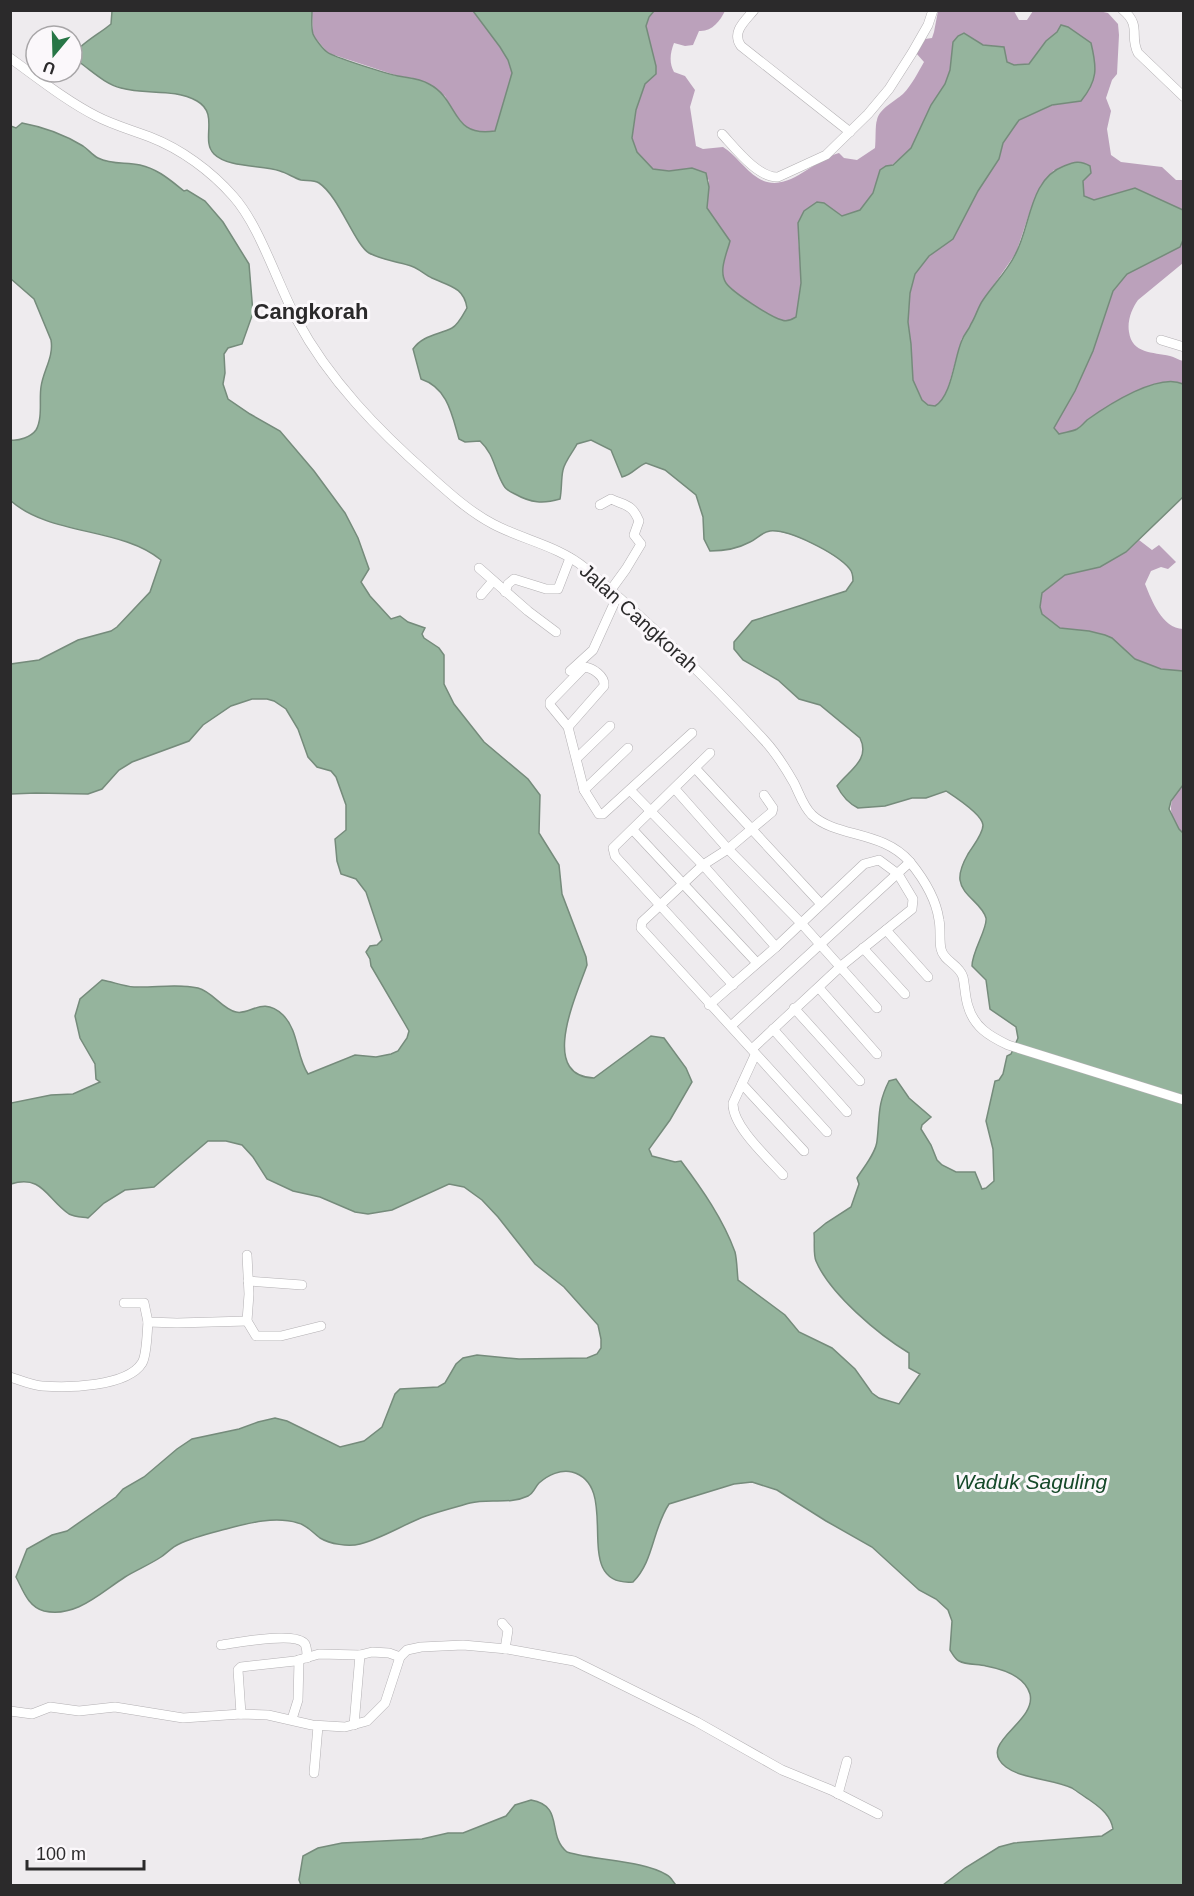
<svg xmlns="http://www.w3.org/2000/svg" width="1194" height="1896" font-family="Arial,sans-serif">
<rect width="100%" height="100%" fill="#eeebee"/>
<g fill="#bba1bb">
<path d="M312 11H473L500 47 508 60 512 74 495 131 481 133 467 128 452 110 445 96 413 78 398 76 328 53 313 35Z"/>
<path d="M654 11H725C720 21 712 32 699 31L693 45 685 46 674 43C670 53 669 63 674 72L685 76 695 90 690 107 696 146 703 149 723 147C736 155 744 169 758 178 787 196 813 159 839 153L844 158 857 160 875 148C876 140 875 125 877 120 879 109 895 101 903 94 912 85 918 72 924 62L916 53 925 39 932 38 934 32 938 11H1014L1019 20H1027L1033 11H1099L1108 13 1118 24 1119 35 1117 74 1112 80 1106 98 1111 111 1107 129 1111 155 1121 162 1162 167 1176 180H1183V210L1135 188 1094 200 1084 196 1083 181 1054 170 1041 185 1031 208 1016 253 982 302 971 326 962 338 947 391 941 403 935 406 928 405 922 400 913 380 911 344 908 322 910 293 915 274 929 256 953 238 978 191 999 159 1003 143 1019 120 1053 105 1081 101 1057 32 1046 41 1029 64 1014 65 1007 62 1004 47 983 45 964 33 953 42 950 70 945 84 931 105 911 148 892 165 886 166 880 170 873 193 860 210 842 216 824 203 798 231 801 283 796 317C791 320 787 322 782 320 772 318 732 292 726 283 718 271 727 253 730 241L707 208 709 180 692 168 669 171 653 169 637 152 632 138 636 110 645 84 656 74V66L646 26 649 17Z"/>
<path d="M1183 240V263L1138 300C1132 308 1127 321 1129 332 1132 354 1153 352 1170 356 1174 357 1179 360 1183 361V384C1159 372 1108 405 1087 420 1084 423 1080 427 1076 429 1071 432 1064 432 1059 434L1054 428 1075 391 1093 351 1113 291 1127 274 1180 247Z"/>
<path d="M1139 540 1152 550 1159 545 1176 562 1168 569 1161 567 1151 571 1145 584C1152 601 1162 628 1183 629V671L1161 669 1135 659 1112 639 1105 635 1089 631 1060 628 1042 614 1040 607 1042 593 1065 575 1100 567 1126 552Z"/>
<path d="M1183 785V834C1169 818 1165 801 1183 785Z"/>
</g>
<g fill="#95b49d" stroke="#758b7b" stroke-width="1.5">
<path d="M112 11H312C312 18 311 27 313 34 315 39 323 49 327 52 333 57 388 74 398 76 409 78 419 78 429 84 460 100 450 138 495 131L512 73 508 60 500 47 473 11H654L649 17 646 26 656 66V74L645 84 636 110 632 138 637 152 653 169 669 171 692 168 706 173 709 187 707 208 730 241C727 253 718 271 726 283 732 292 772 318 782 320 787 322 791 320 796 317L801 283 798 223 804 211 817 202 824 203 842 216 860 210 873 193 880 170 886 166 893 165 911 148 931 105 945 84 950 70 953 42 958 36 964 33 983 45 1004 47 1007 62 1014 65 1029 64 1046 41 1057 32 1061 25 1068 27 1091 43C1097 68 1098 80 1081 101L1052 105 1019 120 1003 143 999 159 978 191 953 239 929 256 915 274 910 293 908 322 911 344 913 380 922 400 928 405 935 406C952 396 954 358 962 340 964 334 969 330 971 324 976 316 978 307 983 300 994 284 1007 271 1015 255 1031 226 1029 179 1064 166 1074 162 1080 160 1090 166L1091 173 1083 181 1084 196 1094 200 1135 188 1183 210V240L1180 247 1127 274 1113 291 1093 351 1075 391 1054 428 1059 434C1064 432 1072 432 1077 429 1081 427 1084 423 1087 420 1108 405 1159 372 1183 384V497L1126 552 1100 567 1065 575 1042 593 1040 607 1042 614 1060 628 1089 631 1105 635 1112 638 1135 659 1161 669 1183 671V785L1171 801 1169 809 1179 829 1184 834 1183 1885H943L965 1868 999 1847 1014 1843 1102 1836 1113 1829C1111 1816 1101 1808 1091 1801 1085 1797 1078 1792 1072 1788 1053 1779 1022 1779 1006 1767 975 1743 1037 1723 1030 1694 1025 1676 1002 1669 986 1666 978 1664 966 1665 959 1661 955 1659 952 1653 950 1650L952 1621 948 1610 936 1599 919 1590 872 1547 826 1521 777 1490 752 1482 734 1484 669 1504C652 1530 654 1561 633 1582 568 1587 624 1486 572 1472 561 1469 548 1475 539 1483 535 1487 534 1493 528 1496 509 1505 489 1498 470 1503 456 1507 440 1511 426 1516 404 1524 383 1538 360 1544 348 1547 330 1544 320 1538 312 1532 307 1525 298 1523 275 1516 249 1523 226 1529 211 1533 193 1537 179 1544 172 1547 167 1553 161 1557 149 1565 136 1570 125 1577 100 1593 76 1618 44 1611 28 1607 23 1590 16 1577L27 1549 52 1535 67 1531 116 1497 123 1489 144 1477 177 1449 192 1439 239 1429 258 1422 275 1418 287 1421 340 1447 364 1441 382 1427 395 1394 400 1389 438 1387 445 1383 456 1364 463 1358 477 1355 519 1359 587 1358 597 1354 601 1348V1339L598 1325 564 1287 535 1264 498 1217 482 1200 464 1187 449 1184 392 1210 368 1214 355 1212 320 1197 293 1191 267 1179 253 1157 242 1145 226 1141H208L154 1187 125 1190 104 1203 88 1218C82 1217 75 1217 69 1214 47 1199 42 1174 11 1184V1103L51 1095 73 1094 100 1082 96 1079 95 1064 80 1038 75 1016 80 999 102 980C113 982 123 986 134 987 155 988 177 983 198 988 213 992 222 1009 236 1012 250 1016 262 995 283 1015 299 1031 296 1056 308 1074L355 1055 376 1057 391 1054 398 1051 407 1038 409 1031 405 1024 371 966 370 959 366 952 370 946 377 945 382 940 366 892 356 879 341 874 337 861 335 839 346 830V805L336 777 331 771 317 767 308 757 298 729 286 709 274 701 267 699H252L231 706 203 725 189 741 132 762 119 770 102 789 88 794 36 793 11 794V664L39 660 78 640 111 631 117 627 150 592 161 560C121 527 51 536 11 501V440C19 441 31 437 36 430 43 418 39 399 41 387 43 371 54 357 51 340L34 299 11 279V126L16 128 22 123C44 127 65 135 83 146 89 150 92 155 98 158 112 165 125 162 140 165 158 169 170 180 184 191L187 190 205 201 223 222 249 264 253 313 242 344 228 348 224 354 225 373 223 384 228 399 250 414 280 431 314 471 345 513 358 538 369 569 361 582 370 596 391 619 400 616 408 622 425 628 422 634 424 638 439 648 444 655V684L454 704 484 742 528 779 540 795 539 833 559 865 562 894 586 957 587 965C577 994 538 1076 594 1078L651 1036 664 1038 686 1068 692 1082 670 1120 649 1149 652 1156 675 1162 681 1161C702 1189 723 1219 735 1252 737 1260 737 1271 738 1280L785 1315 799 1332 832 1348 855 1369 872 1393 879 1398 899 1404 920 1374 909 1368V1353C879 1335 830 1294 816 1261 813 1254 815 1241 814 1233L826 1223 851 1207 859 1184 857 1178C863 1168 876 1153 877 1141 880 1116 877 1105 889 1081L896 1079 909 1098 931 1117 922 1125 921 1129 931 1145 937 1160 942 1165 956 1172H975L982 1189 986 1188 994 1181 993 1149 986 1121 995 1081 999 1080 1003 1074 1007 1056 1011 1054 1018 1038 1016 1027 990 1009 986 980 972 966C972 951 988 928 986 918 982 903 962 896 960 880 959 871 964 861 968 854 973 846 983 834 983 825 982 814 955 797 946 791L926 798H912L885 806 858 808C848 803 842 796 837 786 848 771 871 760 860 738L820 705 799 699 778 680 743 660 734 649V642L752 621 846 591 853 581C853 576 852 571 849 568 836 553 789 529 770 531 762 532 757 539 750 542 737 549 725 551 710 551L704 539 703 517 696 495 665 470 646 463C636 467 632 475 622 477L611 450 591 440 577 444C573 452 565 461 563 470 561 478 562 489 560 499 543 504 531 503 515 494 511 492 506 490 504 486 494 470 495 455 480 441L465 442 459 439C452 415 448 388 421 379L413 349C423 335 438 335 452 328 458 325 463 315 467 308 464 287 449 286 432 278 424 274 417 267 408 265 395 261 382 260 369 253 355 245 339 196 319 183 314 180 306 181 301 180 294 178 287 173 280 171 262 165 228 168 214 154 200 140 220 114 197 101 173 88 146 95 121 88 105 84 92 71 79 62L77 51C82 43 102 32 111 24Z"/>
<path d="M531 1800C565 1806 546 1835 567 1852 596 1861 642 1860 667 1875 671 1877 673 1882 676 1885H301L299 1880 303 1856 318 1848 342 1843 422 1839 448 1833H463L506 1816 515 1805Z"/>
</g>
<g fill="none" stroke-linecap="round" stroke-linejoin="round">
<defs>
<g id="minor">
<path d="M754 10C745 21 731 32 741 46L850 132"/>
<path d="M1123 10C1142 26 1129 36 1138 53L1184 97"/>
<path d="M10 58C38 78 65 100 96 116 113 125 132 130 150 137 181 149 211 171 233 196 260 226 277 283 297 320 329 380 379 431 429 475 449 493 470 512 493 524 523 540 559 546 585 568 649 622 709 680 765 741 777 754 786 769 794 783 800 795 803 806 812 815 837 838 882 830 910 862 923 878 936 898 939 920 941 929 939 940 941 949 944 962 959 964 963 977 965 986 965 997 968 1006 974 1027 989 1036 1008 1045L1184 1100"/>
<path d="M722 134C735 148 758 178 778 177L826 155 868 114 889 89 912 53 928 25 933 10"/>
<path d="M1161 340 1184 347"/>
<path d="M600 505 611 499C626 506 632 504 639 521L634 535 641 544 626 569 610 591"/>
<path d="M479 568 528 611 556 632"/>
<path d="M505 592 508 584 514 579 546 589H558L570 558"/>
<path d="M481 595 493 581"/>
<path d="M570 671 593 650 617 597"/>
<path d="M568 727 550 705V702L584 667C593 668 605 676 604 686L568 727 584 790"/>
<path d="M628 748 584 790 599 814H603L692 733"/>
<path d="M710 753 613 848 615 856 733 985"/>
<path d="M577 758 610 726"/>
<path d="M695 768 821 904"/>
<path d="M675 789 728 849 801 923 877 1008"/>
<path d="M630 790 703 865 776 947"/>
<path d="M764 795 773 808 772 812 728 849 703 865 642 922 641 928 827 1132"/>
<path d="M633 830 757 963"/>
<path d="M886 930 928 977"/>
<path d="M863 948 905 994"/>
<path d="M819 988 877 1054"/>
<path d="M709 1005 776 947 864 864 879 860 898 874 913 899 912 909 840 967 752 1049"/>
<path d="M794 1008 860 1081"/>
<path d="M731 1026 910 862"/>
<path d="M773 1029 847 1112"/>
<path d="M755 1055 733 1103C732 1126 768 1158 783 1175"/>
<path d="M742 1084 804 1151"/>
<path d="M247 1255 249 1294 247 1321 256 1336H281L321 1326"/>
<path d="M248 1281 302 1285"/>
<path d="M124 1303H144L148 1322 177 1323 247 1321"/>
<path d="M10 1377C20 1380 31 1385 42 1386 67 1388 127 1387 142 1363 147 1355 147 1332 148 1322"/>
<path d="M502 1623 508 1630 505 1649"/>
<path d="M221 1645C236 1643 296 1631 305 1644 307 1648 307 1654 307 1658"/>
<path d="M10 1711 32 1714 50 1707 79 1711 115 1707 183 1718 241 1714 268 1715 312 1725 345 1727 367 1721 385 1703 400 1657 407 1650 421 1647 463 1645 507 1649 574 1661 697 1722 782 1770 831 1790 878 1814"/>
<path d="M241 1714 238 1670 241 1667 295 1661 319 1654 360 1655 372 1652 389 1653 400 1657"/>
<path d="M292 1719 298 1700 299 1660"/>
<path d="M354 1725 360 1655"/>
<path d="M314 1773 318 1726"/>
<path d="M838 1794 847 1761"/>
</g>
</defs>
<use href="#minor" stroke="#b3b0b3" stroke-width="10"/>
<use href="#minor" stroke="#fff" stroke-width="9"/>
</g>
<g text-anchor="middle" dominant-baseline="central" stroke-width="6" stroke-linejoin="round" paint-order="stroke">
<g font-size="20" fill="#2b2a2b" stroke="#fbf8fb">
<text transform="translate(639 618) rotate(42)">Jalan Cangkorah</text>
</g>
<g font-size="21" font-style="italic" fill="#154929" stroke="#fbf8fb">
<text x="1031" y="1481">Waduk Saguling</text>
</g>
<g font-size="22" font-weight="bold" fill="#2b2a2b" stroke="#fbf8fb">
<text x="311" y="311">Cangkorah</text>
</g>
</g>
<rect width="1194" height="1896" fill="none" stroke="#2b2a2b" stroke-width="24"/>
<g transform="translate(54 54) rotate(199)"><circle r="28" fill="#fbf8fb" stroke="#a8a6a8" stroke-width="1.5"/>
<path d="M0-4.5L10 22L0 15L-10 22Z" fill="#277646"/>
<text y="-9" font-size="16" font-weight="bold" text-anchor="middle" fill="#2b2a2b">U</text>
</g>
<path d="M27 1860v9h117v-9" fill="none" stroke="#2b2a2b" stroke-width="3"/>
<text x="36" y="1860" font-size="18" fill="#2b2a2b" stroke="#fbf8fb" stroke-width="4.5" paint-order="stroke">100 m</text>
</svg>
